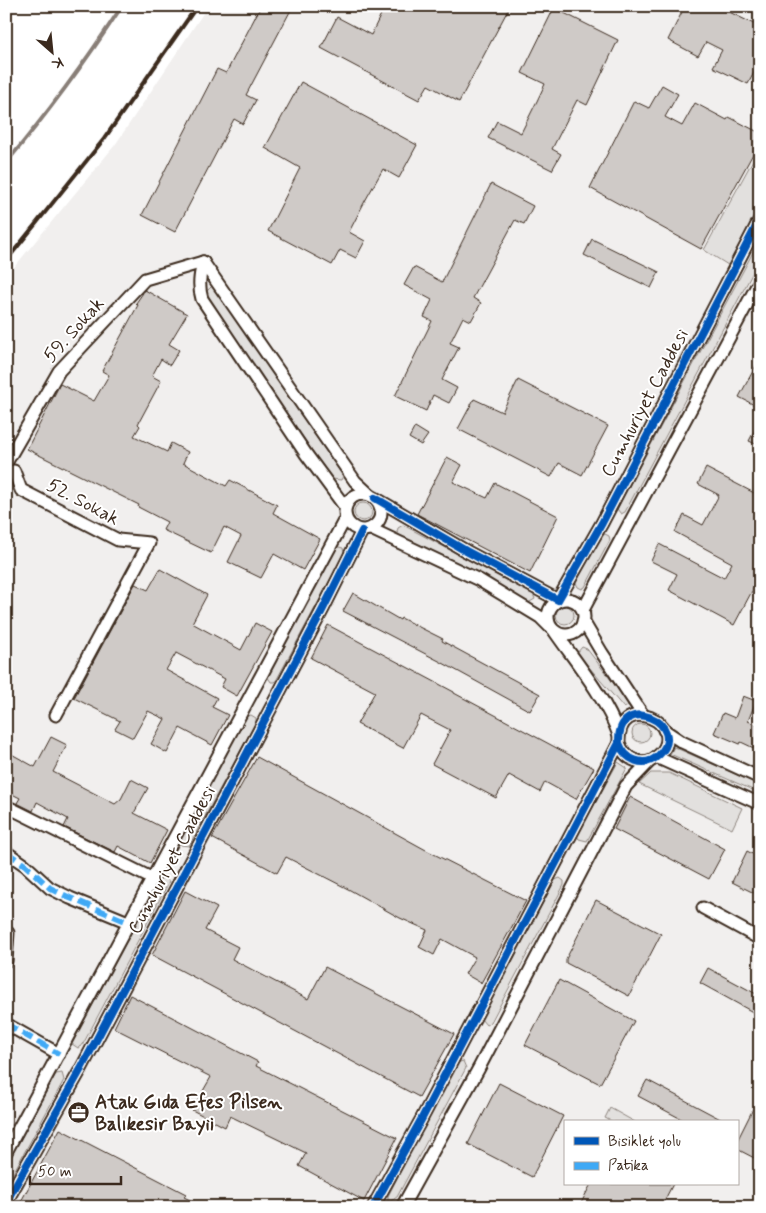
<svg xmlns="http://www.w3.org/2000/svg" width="766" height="1213" font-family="Mynerve,sans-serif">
<rect width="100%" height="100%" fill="#fff"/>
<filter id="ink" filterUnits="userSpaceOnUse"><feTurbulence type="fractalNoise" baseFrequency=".02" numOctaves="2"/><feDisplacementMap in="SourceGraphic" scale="10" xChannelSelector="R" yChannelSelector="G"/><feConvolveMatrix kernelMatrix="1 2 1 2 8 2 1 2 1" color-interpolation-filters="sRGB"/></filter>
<g filter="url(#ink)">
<path fill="#f1efee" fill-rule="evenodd" d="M208 6H760V1207H6V277L115 145ZM565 1122H737V1184H565Z"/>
<g fill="#e2e0de" stroke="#8e857e">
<path d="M760 147V196L753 218 728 265 704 250Z"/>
<path d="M760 239V259L625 512 621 514 617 509Z"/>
<path d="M212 286 343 476 341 480 332 479 225 325 206 292Z"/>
<circle cx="363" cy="512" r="9"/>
<path d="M403 525 533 594 535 599 528 603 399 535 397 532 398 528Z"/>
<path d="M605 534 609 536 610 540 585 587 582 589 578 587 576 583 601 536Z"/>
<path d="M339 547 343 548 344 554 277 679 275 682H271L267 676 333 550Z"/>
<circle cx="565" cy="615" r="9"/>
<path d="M582 647 587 649 628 702V706L624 708 577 653Z"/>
<path d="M251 715 256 718V722L189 846 181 845 179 841 247 716Z"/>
<circle cx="641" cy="733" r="9"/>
<path d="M674 747 758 784 755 791 670 754Z"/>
<path d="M618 762 627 768 587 841 579 839 577 836Z"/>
<path d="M651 773H669L742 808 732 829 639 784Z"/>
<path d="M166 877 169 882 82 1046 78 1048 72 1044 160 879Z"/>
<path d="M560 878 564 881V885L491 1022 486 1025 481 1019 555 880Z"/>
<path d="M463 1061 466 1068 397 1197 388 1203V1196L456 1063Z"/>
<path d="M62 1073 64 1080 6 1186V1166L56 1074Z"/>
<path d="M610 1108 635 1122H613L605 1118Z"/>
</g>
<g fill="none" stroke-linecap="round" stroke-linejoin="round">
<path stroke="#887e77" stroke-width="4" d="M6 163C48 113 86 61 122 6"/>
</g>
<g fill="#cfcac7" stroke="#3b2a1e">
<path d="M261 6H293L246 95 256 100 243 124 234 119 175 232 142 215 217 69 226 73Z"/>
<path d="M385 6H510L459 102 428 85 419 100 321 48 337 17 371 35Z"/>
<path d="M685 6H717L760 27V61L748 84 713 67 722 50 706 42 698 56 668 40Z"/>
<path d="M554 8 618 40 587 105 577 100 552 149 561 154 552 170 488 138 497 121 521 133 537 101 545 84 522 73Z"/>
<path d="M301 82 417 145 399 178 383 169 365 201 349 232 365 241 356 258 340 250 332 265 268 231 300 168 265 148Z"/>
<path d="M662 85 678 94 665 117 682 126 695 103 727 120 729 117 760 133V141L701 249 590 188 634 101 649 108Z"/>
<path d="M491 184 533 206 524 224 515 220 473 298 481 303 471 321 463 317 450 343 459 347 442 380 457 388 449 403 433 395 426 411 395 396 432 321 424 317 432 300 404 285 414 267 442 282Z"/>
<path d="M592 239 659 272 651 288 584 255Z"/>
<path d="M145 290 187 314 169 344 179 350 170 365 161 359 152 376 161 381 138 424 140 426 134 436 167 452 171 443 188 452 183 463 226 486 230 480 277 505 273 513 320 539 303 570 274 554 261 578 228 562 241 536 224 527 211 553 163 530 167 522 138 507 139 505 27 449 60 384 94 401 109 375 102 371 138 305 136 303Z"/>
<path d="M760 358V408L739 397Z"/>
<path d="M518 380 608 426 582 475 559 463 551 477 458 429 474 399 502 412Z"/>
<path d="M760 420V446L749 441Z"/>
<path d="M415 427 428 435 421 445 409 438Z"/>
<path d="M447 457 462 465 453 482 487 498 495 483 558 516 530 573 417 514Z"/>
<path d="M706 468 760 496V576L734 625 669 590 677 574 651 561 659 544 724 578 732 563 675 532 684 515 703 525 719 495 698 484Z"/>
<path d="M160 569 207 595 192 623 241 650 255 623 272 632 237 696 221 687 225 679 176 653 166 670 217 698 212 707 228 715 212 745 180 728 167 753 151 744 165 719 148 711 133 738 115 729 120 721 74 698 135 584 148 590Z"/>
<path d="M353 593 400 620 401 618 443 639 442 641 540 694 530 711 441 662 343 611Z"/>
<path d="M328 625 454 692V693L594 768 576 799 545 782 540 792 509 775 496 798 432 764 450 730 421 715 403 748 357 724 375 692 311 658Z"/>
<path d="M743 696 756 701 748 721 760 727V751L741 742 740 744 714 733 723 713 735 718Z"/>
<path d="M51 737 67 745 53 772 115 804 121 799 131 779 148 788 134 813 167 830 150 863 118 846 115 852 64 827 68 819 37 802 33 811 17 803 20 798 6 791V751L35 767Z"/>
<path d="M257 757 426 850 526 901 481 983 465 974 475 957 442 939 434 955 419 947 427 930 400 918 350 890 286 857 277 873 212 838Z"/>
<path d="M630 797 725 849 709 879 614 829Z"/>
<path d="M747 851 760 858V896L732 882Z"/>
<path d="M185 891 217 908 205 930 238 947 232 959 247 967 308 999 325 967 454 1034 419 1097 152 955Z"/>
<path d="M596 900 661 934 629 996 566 963V959Z"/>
<path d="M708 968 760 996V1016L700 983Z"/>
<path d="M559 980 634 1021 600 1084 525 1045Z"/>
<path d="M130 995 258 1062 256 1066 397 1138 364 1201 299 1166 306 1153 230 1116 225 1127 192 1110 211 1077 114 1028Z"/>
<path d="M647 1080 726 1122H687L638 1096Z"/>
<path d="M499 1083 563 1116 532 1177 468 1144Z"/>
<path d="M760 1095V1161L737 1149V1141Z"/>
<path d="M60 1129 186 1194 184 1197 204 1207H18Z"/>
<path d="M591 1184H673L661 1207H579Z"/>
</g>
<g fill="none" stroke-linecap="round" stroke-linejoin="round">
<defs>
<g id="street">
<path d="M203 262C200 275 198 286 202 299L306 454 345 507"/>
<path d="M203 262 355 481 370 495"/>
<path d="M6 463 59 371 145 279 203 262"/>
<path d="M14 471 21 490 118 540 149 543 56 715"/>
<circle cx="363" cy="512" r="18"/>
<path d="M375 498 466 551 558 600 602 523 760 219"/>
<path d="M371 529 479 580 540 617 550 627"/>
<circle cx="566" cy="617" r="18"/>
<path d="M583 610 760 280"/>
<path d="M583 621 602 653 643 715"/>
<path d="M555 632C578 665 605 697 619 735"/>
<path d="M664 730 682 742 760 778"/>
<path d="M656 757 760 804"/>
<path d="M6 806 151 878"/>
<path d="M6 852 25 865 50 888 70 898 128 922"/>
<path d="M703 908 760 939"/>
<path d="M6 932 8 933 6 961"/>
<path d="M6 1024 59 1054"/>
<path d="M6 1152 345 519"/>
<path d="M6 1202 81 1069 323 609 362 531"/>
<path d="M373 1207 421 1120 619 743C617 690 691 724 659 755 644 769 625 760 619 743"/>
<path d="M402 1207 479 1068 626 786 650 761"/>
</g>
</defs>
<use href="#street" stroke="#3b2a1e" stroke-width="15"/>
<use href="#street" stroke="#fff" stroke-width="11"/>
<path stroke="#3b2a1e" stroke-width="4" d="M6 261 104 139 197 6"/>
<g stroke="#3fa9f5" stroke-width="6" stroke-dasharray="12 6" stroke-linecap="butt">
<path d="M6 852 25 865 50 888 70 898 128 922"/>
<path d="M6 932 8 933 6 961"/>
<path d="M6 1024 59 1054"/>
</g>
<defs>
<g id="cycleway">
<path d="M375 498 466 551 558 600 602 523 760 219"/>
<path d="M6 1202 81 1069 323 609 362 531"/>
<path d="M373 1207 421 1120 619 743C617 690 691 724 659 755 644 769 625 760 619 743"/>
</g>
</defs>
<use href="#cycleway" stroke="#fff" stroke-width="11"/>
<use href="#cycleway" stroke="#0057b8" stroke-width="8"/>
</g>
</g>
<defs>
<symbol id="office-disc" viewBox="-11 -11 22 22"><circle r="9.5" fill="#3b2a1e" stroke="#fff"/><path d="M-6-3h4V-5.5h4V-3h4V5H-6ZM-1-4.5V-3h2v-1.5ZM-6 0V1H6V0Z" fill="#fff"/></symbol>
</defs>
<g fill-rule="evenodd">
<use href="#office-disc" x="66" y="1100" width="25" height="25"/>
</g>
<g text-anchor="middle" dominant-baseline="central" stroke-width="4" stroke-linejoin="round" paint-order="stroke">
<g font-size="19" fill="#3b2a1e" stroke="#fff">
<text transform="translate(74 330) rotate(-48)">59. Sokak</text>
<text transform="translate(645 403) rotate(-62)">Cumhuriyet Caddesi</text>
<text transform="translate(83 502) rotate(28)">52. Sokak</text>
<text transform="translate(172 860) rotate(-62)">Cumhuriyet Caddesi</text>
</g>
<g font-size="19" font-weight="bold" fill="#3b2a1e" stroke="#fff" text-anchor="start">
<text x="95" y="1102">Atak Gıda Efes Pilsen<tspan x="95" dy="22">Balıkesir Bayii</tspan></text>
</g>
</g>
<rect width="766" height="1213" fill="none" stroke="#fff" stroke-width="25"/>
<rect x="12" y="12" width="741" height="1188" fill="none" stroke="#3b2a1e" stroke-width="2" filter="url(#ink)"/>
<rect x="564" y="1120" width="175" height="65" fill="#ffffff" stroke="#b1aaa5"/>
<rect x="574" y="1137" width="25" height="8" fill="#0057b8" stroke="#b1aaa5"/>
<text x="608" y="1146" font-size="15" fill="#3b2a1e">Bisiklet yolu</text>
<rect x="574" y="1162" width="25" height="8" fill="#3fa9f5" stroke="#b1aaa5"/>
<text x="608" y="1170" font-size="15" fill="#3b2a1e">Patika</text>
<g transform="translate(52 52) rotate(153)" stroke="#ffffff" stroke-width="4" paint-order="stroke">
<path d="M0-4L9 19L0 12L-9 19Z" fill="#3b2a1e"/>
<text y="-8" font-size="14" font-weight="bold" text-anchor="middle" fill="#3b2a1e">K</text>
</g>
<path d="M30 1176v8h91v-8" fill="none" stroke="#3b2a1e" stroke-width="2.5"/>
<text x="38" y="1176" font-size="15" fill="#3b2a1e" stroke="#ffffff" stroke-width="4" paint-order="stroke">50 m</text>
</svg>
